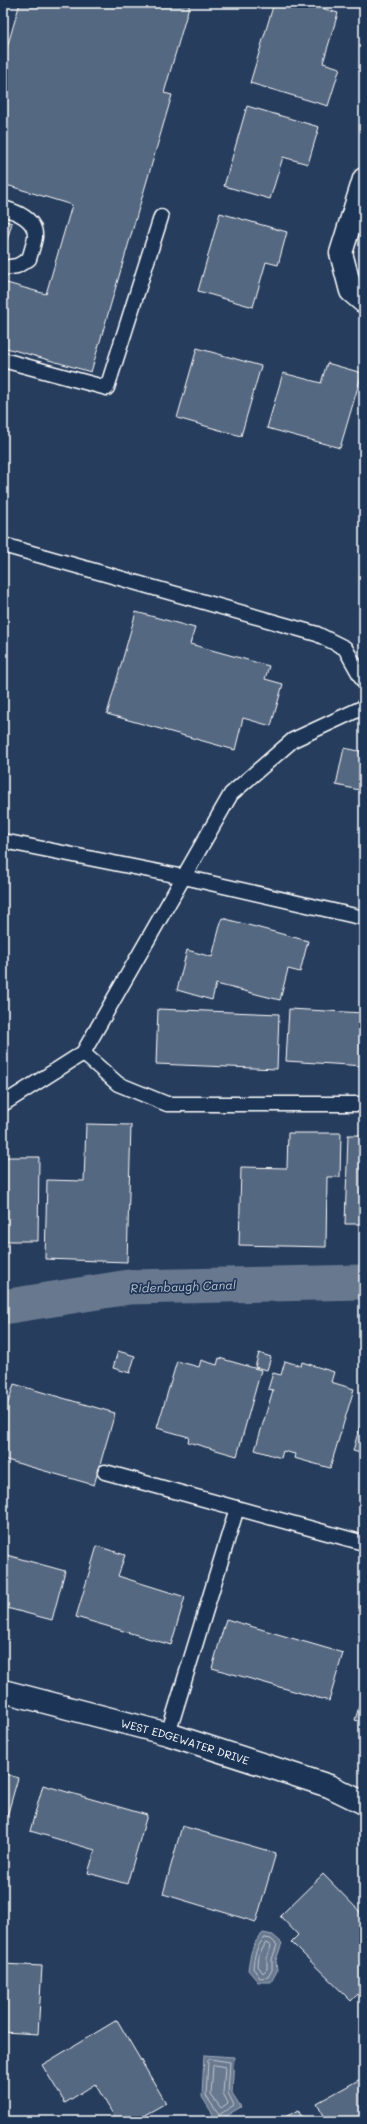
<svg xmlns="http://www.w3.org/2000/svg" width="367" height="2124" font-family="Mali,sans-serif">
<rect width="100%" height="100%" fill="#263d5e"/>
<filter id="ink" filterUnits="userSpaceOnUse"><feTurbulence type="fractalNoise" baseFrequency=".025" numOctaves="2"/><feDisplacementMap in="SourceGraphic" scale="8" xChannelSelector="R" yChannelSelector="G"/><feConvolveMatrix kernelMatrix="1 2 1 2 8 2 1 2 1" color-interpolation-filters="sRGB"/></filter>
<g filter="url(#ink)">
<g fill="#67788e" stroke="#a4aebb">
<path d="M263 1933 273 1935 282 1943 276 1960 277 1971 271 1982H258L248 1970C250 1955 252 1943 263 1933Z"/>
<path d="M204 2055 234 2057 232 2093 241 2107 217 2121 202 2097Z"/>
</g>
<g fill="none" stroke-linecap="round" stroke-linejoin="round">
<g stroke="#c2c9d2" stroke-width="1">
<path d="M265 1938 271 1939 277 1945 272 1959V1970L268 1977 260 1978 253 1968C254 1957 256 1945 265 1938Z"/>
<path d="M266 1943 271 1946 267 1958V1969L263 1973 258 1966 259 1956Z"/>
<path d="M210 2059 230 2062 228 2093 234 2105 219 2115 206 2096 208 2061Z"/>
<path d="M215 2065 225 2067 223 2093 228 2103 221 2108 211 2095 213 2066Z"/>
</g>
<path stroke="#67788e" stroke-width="35" d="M3 1307 129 1287 364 1282"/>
</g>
<g fill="#556781" stroke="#fff">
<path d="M20 3H190L164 93 172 95 91 372 3 347V282L46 294 72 205 3 184V61Z"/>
<path d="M274 3H305L338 13 323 63 340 68 328 106 250 83Z"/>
<path d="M247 106 319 127 308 164 283 157 270 199 224 186Z"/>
<path d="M220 213 287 232 278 265 266 262 253 307 198 291Z"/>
<path d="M3 220 12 223 5 247 3 246Z"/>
<path d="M197 348 261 366 241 436 177 418Z"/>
<path d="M327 363 362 373 340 448 267 428 283 373 321 383Z"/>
<path d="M136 612 195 628 190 644 269 666 265 679 283 684 271 726 243 718 235 750 107 714Z"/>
<path d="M344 748 364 752V791L336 785Z"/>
<path d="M222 918 308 941 300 972 288 969 280 1000 216 984 212 1000 177 990 187 950 212 957Z"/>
<path d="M158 1009 279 1014 277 1069 156 1064Z"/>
<path d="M289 1009 364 1013V1066L286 1061Z"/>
<path d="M86 1124 131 1125 127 1262 45 1259 47 1180 84 1181Z"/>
<path d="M288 1133H341L340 1177H327L326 1247 239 1245 241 1167 287 1168Z"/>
<path d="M348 1135H364V1224H345Z"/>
<path d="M3 1157H39L38 1241H3Z"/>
<path d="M118 1351 135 1356 130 1373 113 1368Z"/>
<path d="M259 1353 271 1357 267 1370 255 1367Z"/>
<path d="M219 1358 261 1370 237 1456 188 1442 189 1437 157 1428 177 1361 199 1367 201 1360 217 1365Z"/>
<path d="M285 1361 301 1366 302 1362 334 1372 331 1382 354 1389 330 1468 294 1458 295 1454 283 1451 281 1458 255 1450 273 1390 268 1389 273 1373 281 1375Z"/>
<path d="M14 1384 115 1413 94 1485 3 1459V1408L6 1409Z"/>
<path d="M364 1410V1454L353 1451Z"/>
<path d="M97 1546 125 1555 118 1576 185 1597 171 1645 76 1617Z"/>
<path d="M3 1554 65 1571 52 1620 3 1607Z"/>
<path d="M226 1619 343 1653 329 1701 212 1668Z"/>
<path d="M364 1690V1723L355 1720Z"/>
<path d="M3 1773 18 1778 4 1827H3Z"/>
<path d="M43 1785 147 1815 127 1884 88 1873 95 1850 30 1831Z"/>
<path d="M182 1826 276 1853 256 1922 163 1894Z"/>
<path d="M323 1874 364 1916V1988L351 2001 291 1942 298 1935 280 1916Z"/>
<path d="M3 1964 42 1966 38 2034 3 2032Z"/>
<path d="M117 2020 166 2103 134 2121H117L95 2084 65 2103 42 2065Z"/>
<path d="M364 2077V2121H327L317 2103Z"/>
<path d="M298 2110 304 2121H278Z"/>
</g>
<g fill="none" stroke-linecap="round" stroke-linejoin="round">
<defs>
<g id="service">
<path d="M3 208C17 212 36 219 35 237 34 244 31 252 29 259L17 266 3 268"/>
<path d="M3 360 107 388 161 217"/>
<path d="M3 545 317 634 345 648 364 682"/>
<path d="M3 841 184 877 364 918"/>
<path d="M83 1053 118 1084 167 1104H364"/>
<path d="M3 1104 83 1053 231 794 293 740 364 707"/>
<path d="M105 1472 364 1543"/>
<path d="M168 1734 237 1508"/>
</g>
<g id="minor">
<path d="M364 179 341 253 351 291 364 302"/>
<path id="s1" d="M3 1691 168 1734 329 1786 364 1803"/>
</g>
</defs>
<use href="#service" stroke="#fff" stroke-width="17"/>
<use href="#minor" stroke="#fff" stroke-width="25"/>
<use href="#service" stroke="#1d3557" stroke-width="14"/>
<use href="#minor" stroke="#1d3557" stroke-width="22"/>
</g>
</g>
<g text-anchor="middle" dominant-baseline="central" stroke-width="3.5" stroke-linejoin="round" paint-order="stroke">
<g font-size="11" fill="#fff" stroke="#1d3557">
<text stroke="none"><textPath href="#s1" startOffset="189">WEST EDGEWATER DRIVE</textPath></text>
</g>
<g font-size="12" font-style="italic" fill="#bbc2cc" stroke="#1d3557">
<text transform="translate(183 1286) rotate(-2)">Ridenbaugh Canal</text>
</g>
</g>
<rect width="367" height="2124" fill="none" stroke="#1d3557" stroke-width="16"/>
<rect x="8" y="8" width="351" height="2108" fill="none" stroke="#fff" stroke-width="1.5" filter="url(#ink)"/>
</svg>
